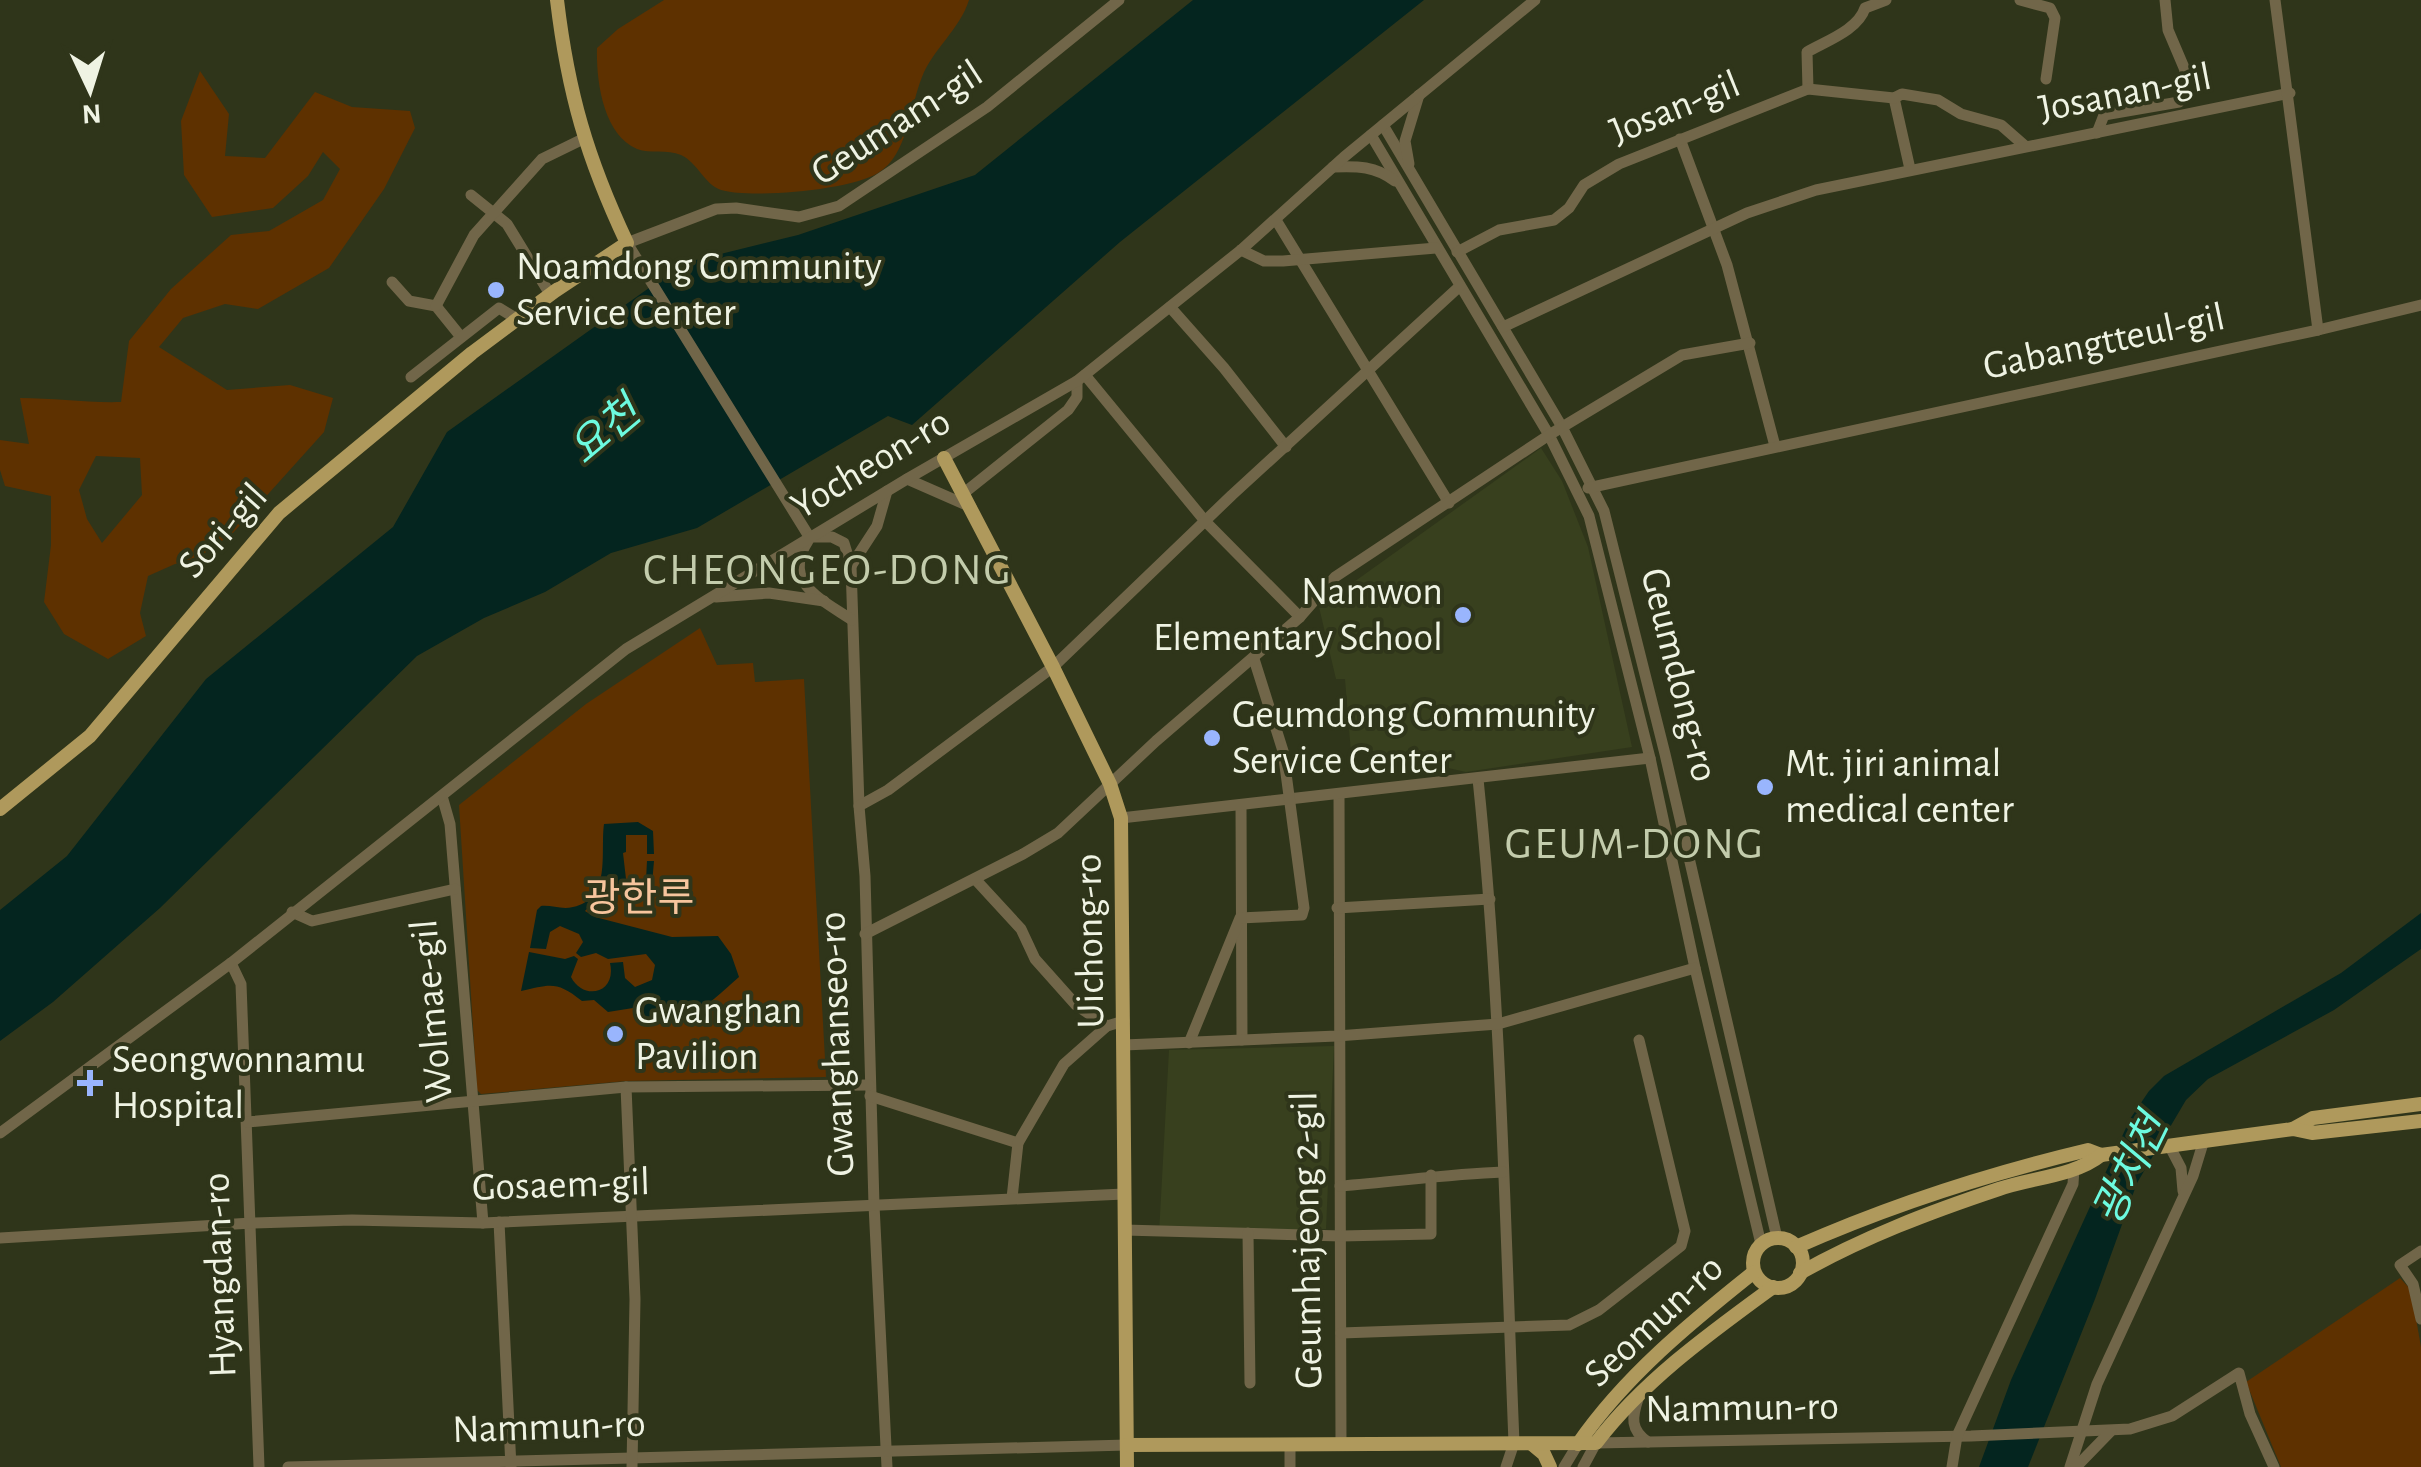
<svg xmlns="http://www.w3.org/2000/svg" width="2421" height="1467" font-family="'Alegreya Sans','Noto Sans KR',sans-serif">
<rect width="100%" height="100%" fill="#2f351a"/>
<g fill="#38401e">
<path d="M1541 448 1562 481 1588 547 1632 747 1466 772 1369 750 1351 753 1345 679H1336L1319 607Z"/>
<path d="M1334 1046 1326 1229 1159 1234 1169 1050Z"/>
</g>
<g fill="#5e3100" fill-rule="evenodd">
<path d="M664 0H969C960 29 933 49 922 77 910 106 908 155 878 173 851 190 752 199 721 190 705 185 697 162 681 155 667 149 650 154 637 149 603 135 596 80 597 48L618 29Z"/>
<path d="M200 71 229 114 225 156 265 158 315 92 352 107 410 111 415 128 384 189 329 268 258 309 225 304 183 318 159 347 227 390 290 385 333 398 324 432 233 533 192 562 175 564 148 576 140 613 146 636 108 659 64 634 44 602 51 545V496L5 486 0 470V440L29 444 20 398C54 398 87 403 121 402L129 341 171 289 231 235 269 231 323 200 340 169 323 152 308 176 273 208 212 217 184 175 181 121ZM96 456 140 458 142 495 102 543 87 519 79 490Z"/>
<path d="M700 628 717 665 753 663 755 682 804 679 826 1077 626 1081 481 1094 477 1090 459 805 586 704Z"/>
<path d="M2400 1278 2411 1290 2421 1347V1467H2281L2246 1382Z"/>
</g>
<g fill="#04251f">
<path d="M1193 0H1424L1120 242 912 425 888 416 697 528 611 553 545 592 484 618 417 656 160 908 53 1002 0 1041V910L67 856 206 679 393 527 447 432 684 263 798 235 975 175Z"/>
<path d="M638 822 653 831 654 854H647V835H626V852L623 853 626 879 646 880 647 861H654L652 884C629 902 616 880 585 911L595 917 672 937 718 936 731 954 739 977C711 1002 664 1048 633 1008L608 1012 594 1000 582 1001C557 981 551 984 521 991L529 952 565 959 574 956 578 959 571 977C583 1001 617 994 610 963L623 962 625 978 635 987 652 980 655 965 646 954 608 959 596 953 581 957 576 953 583 942 579 934 560 926 550 932 546 949 530 948 537 910 541 906C552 905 562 910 573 907 612 899 600 853 604 824Z"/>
<path d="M2421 913V949L2334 1010 2208 1079 2186 1100 2137 1183 2095 1299 2028 1467H1979L2011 1380 2130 1119 2149 1091 2164 1076 2341 973Z"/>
</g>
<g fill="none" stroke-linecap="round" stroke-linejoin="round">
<g stroke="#716649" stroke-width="11">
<path d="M2020 0 2050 8 2055 18 2046 79"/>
<path d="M1808 89 1807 52C1826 41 1858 30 1865 8L1886 0"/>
<path d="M1894 98 1910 169"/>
<path d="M1383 125 1562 427 1604 511 1665 754 1777 1238"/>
<path d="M2097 133 2104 115 2179 102 2185 70 2168 30 2165 0"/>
<path d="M1371 135 1549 435 1589 516 1650 758 1695 968 1761 1244"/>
<path d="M1680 139 1727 265 1775 446"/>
<path d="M1409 164 1405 141 1419 95"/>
<path d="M1333 167C1358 166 1375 166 1395 181"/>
<path d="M471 195 507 224 550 294"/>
<path d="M1276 220 1449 503"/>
<path d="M1241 250 1264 261H1283L1436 248"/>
<path d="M1457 252 1499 230 1554 220 1569 208 1584 185 1619 164 1808 89 1894 98 1902 94 1938 100 1961 114 2001 125 2025 146"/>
<path d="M392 282 409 301 436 306 461 337"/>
<path d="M436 306 474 235 542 159 583 139"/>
<path d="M1170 307 1224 368 1286 447"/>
<path d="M1503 327 1747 213 1816 190 2290 93"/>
<path d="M2318 330 2421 305"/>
<path d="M1085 375 1205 521 1300 617"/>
<path d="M411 377 499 308 517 319"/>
<path d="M907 479 971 507"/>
<path d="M1588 488 2318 330 2275 0"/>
<path d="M964 493 1068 410 1077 397V381"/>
<path d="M814 537H832L844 543 851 566 859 806 865 876 874 1205 887 1467"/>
<path d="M810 538 627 243 716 209 736 208 799 217 839 206 987 107 1119 0"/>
<path d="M808 541C781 582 821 599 852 620"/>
<path d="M851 566 877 526 887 491"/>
<path d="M716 597 769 593 824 601"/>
<path d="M1478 779C1501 1000 1505 1221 1514 1443L1506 1467"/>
<path d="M1339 794 1341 1444"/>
<path d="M442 796 450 824 483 1223"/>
<path d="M859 806 888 790 1053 667 1232 495 1460 286"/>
<path d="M1241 806 1242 1040"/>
<path d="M1121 818 1650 758"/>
<path d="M975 879 1021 929 1035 959 1076 1005 1107 1026 1124 1021"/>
<path d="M1337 908 1490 899"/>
<path d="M292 912 312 921 455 889"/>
<path d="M865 934 1023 854 1058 833 1156 741 1300 617 1335 577 1549 435 1682 355 1750 343"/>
<path d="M231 963 241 984 259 1467"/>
<path d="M1189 1043 1240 918 1302 915 1304 908 1283 751 1254 659"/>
<path d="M1124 1045 1337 1036 1498 1024 1695 968"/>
<path d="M870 1096 1018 1143"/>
<path d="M247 1122 626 1087"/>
<path d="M0 1133 231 963 626 649 907 479 1077 381 1241 250 1344 157 1535 0"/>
<path d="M2169 1145 2181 1168 2183 1191"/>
<path d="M1340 1186C1395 1182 1447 1174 1503 1172"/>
<path d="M1012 1198 1018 1143 1064 1064 1107 1026"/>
<path d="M499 1222 511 1467"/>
<path d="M1124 1230 1341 1236 1431 1234V1175"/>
<path d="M1248 1233 1250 1383"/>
<path d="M0 1238 252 1223 352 1220 483 1223 1124 1194"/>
<path d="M2421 1251 2400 1265 2413 1284 2421 1319"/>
<path d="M1341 1333 1569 1325 1599 1310 1681 1246 1685 1231 1639 1040"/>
<path d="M1638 1399C1632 1417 1630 1430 1648 1442"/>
<path d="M1290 1445V1467"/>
<path d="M288 1467 1127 1445"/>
<path d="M632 1467 635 1299 626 1087 869 1085"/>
<path d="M1564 1467 1578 1444"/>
<path d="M1583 1467 1596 1443 1971 1436 2130 1429 2172 1416 2239 1373 2250 1414 2274 1467"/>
<path d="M1952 1467 1957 1436 2073 1184 2074 1168"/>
<path d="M2070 1467 2097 1384 2193 1176 2204 1140"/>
<path d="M2076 1467 2111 1431"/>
</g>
<g stroke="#af995c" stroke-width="14">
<path d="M944 458 1053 667 1110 784 1121 818 1127 1467"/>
<path d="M0 809 90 736 279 513 472 353 555 291 627 243C587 158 568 93 557 0"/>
<path d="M2293 1129 2313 1118 2421 1104"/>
<circle cx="1778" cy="1263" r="25"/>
<path d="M1796 1247C1891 1205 1987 1174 2088 1150L2101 1155 2293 1129 2312 1133 2421 1121"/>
<path d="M1800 1273C1864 1237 1930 1212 1999 1189 2030 1178 2075 1176 2101 1155"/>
<path d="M1532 1444 1544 1454 1550 1467"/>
<path d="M1578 1444C1625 1376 1690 1323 1754 1272"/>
<path d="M1127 1445 1596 1443C1643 1381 1710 1333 1773 1287"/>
</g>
</g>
<g fill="#99b5fd" stroke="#2f351a" stroke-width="4">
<circle cx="496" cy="290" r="10"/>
<circle cx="1463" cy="615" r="10"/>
<circle cx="1212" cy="738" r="10"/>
<circle cx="1765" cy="787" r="10"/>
<circle cx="615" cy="1034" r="10"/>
<path d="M85 1068h10v10h10v10h-10v10h-10v-10h-10v-10h10z"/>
</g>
<g text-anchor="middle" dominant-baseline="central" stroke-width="8" stroke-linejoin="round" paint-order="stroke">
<g font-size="40" fill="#eff3e3" stroke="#2f351a">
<text transform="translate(2125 93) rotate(-11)">Josanan-gil</text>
<text transform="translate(1675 108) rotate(-22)">Josan-gil</text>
<text transform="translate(897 123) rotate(-33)">Geumam-gil</text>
<text transform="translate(2104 342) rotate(-12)">Gabangtteul-gil</text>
<text transform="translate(871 464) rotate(-31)">Yocheon-ro</text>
<text transform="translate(223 531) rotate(-48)">Sori-gil</text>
<text transform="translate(1679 675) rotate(76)">Geumdong-ro</text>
<text transform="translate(1090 941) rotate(-91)">Uichong-ro</text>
<text transform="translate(432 1011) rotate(-95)">Wolmae-gil</text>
<text transform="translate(837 1044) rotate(-92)">Gwanghanseo-ro</text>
<text transform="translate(561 1185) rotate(-2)">Gosaem-gil</text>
<text transform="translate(1307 1240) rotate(-91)">Geumhajeong 2-gil</text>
<text transform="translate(220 1275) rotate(-92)">Hyangdan-ro</text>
<text transform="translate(1654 1321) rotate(-43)">Seomun-ro</text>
<text transform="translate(1742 1408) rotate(-1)">Nammun-ro</text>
<text transform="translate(549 1427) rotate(-2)">Nammun-ro</text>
</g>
<g font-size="40" fill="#eff3e3" stroke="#2f351a" text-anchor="start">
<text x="516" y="267">Noamdong Community<tspan x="516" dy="46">Service Center</tspan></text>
<text x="1443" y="592" text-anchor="end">Namwon<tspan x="1443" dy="46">Elementary School</tspan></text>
<text x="1232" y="715">Geumdong Community<tspan x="1232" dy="46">Service Center</tspan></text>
<text x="1785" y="764">Mt. jiri animal<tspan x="1785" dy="46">medical center</tspan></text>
<text x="635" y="1011">Gwanghan<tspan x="635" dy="46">Pavilion</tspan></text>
<text x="112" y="1060">Seongwonnamu<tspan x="112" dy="46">Hospital</tspan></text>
</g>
<g font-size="40" fill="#f7c59d" stroke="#2f351a">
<text x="639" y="899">광한루</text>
</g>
<g font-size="42" font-style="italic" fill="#6cfadf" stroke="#2f351a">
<text transform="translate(605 431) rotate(-40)">요천</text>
<text transform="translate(2131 1170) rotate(-64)">광치천</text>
</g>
<g font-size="45" letter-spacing="2.5" fill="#c3ccac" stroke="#2f351a">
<text x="828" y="570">CHEONGEO-DONG</text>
<text x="1635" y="844">GEUM-DONG</text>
</g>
</g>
<g transform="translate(90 90) rotate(176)" stroke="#2f351a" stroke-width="8" paint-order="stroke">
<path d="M0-8L18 38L0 25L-18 38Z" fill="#eff3e3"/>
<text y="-15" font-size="28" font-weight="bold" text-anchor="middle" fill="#eff3e3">N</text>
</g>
</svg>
